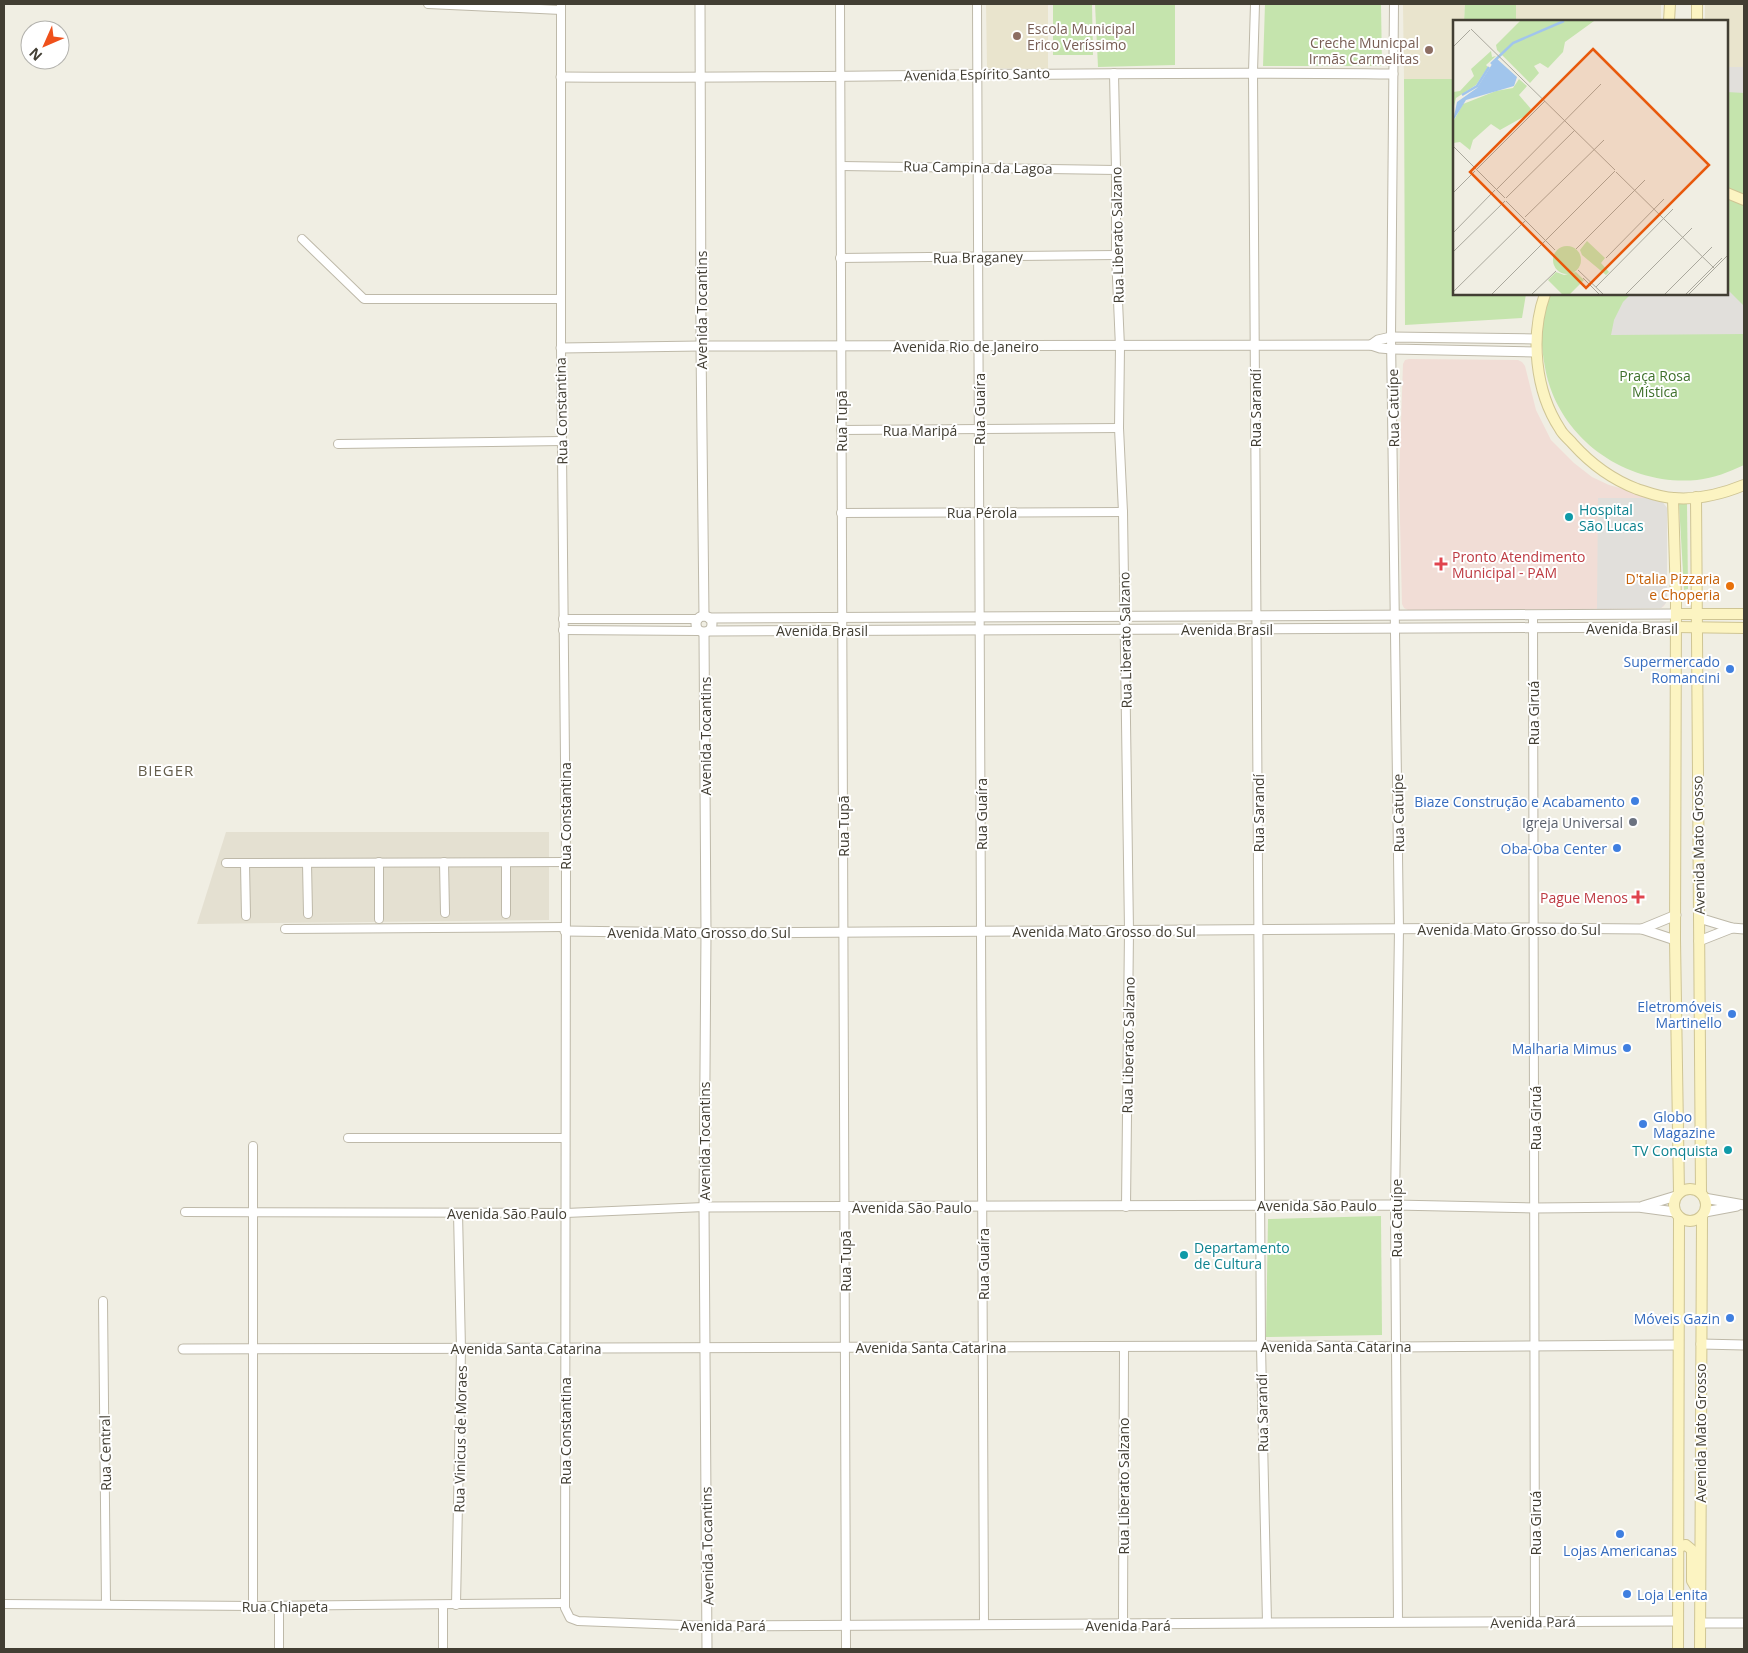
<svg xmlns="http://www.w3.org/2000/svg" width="1748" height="1653" font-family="'Open Sans',sans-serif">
<rect width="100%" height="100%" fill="#f0eee3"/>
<path fill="#e4e0d1" d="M226 832H549V920L197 924Z"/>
<g fill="#e9e4cd">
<path d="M986 4H1048V69L987 68Z"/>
<path d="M1403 4H1465L1464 21H1454V79H1404Z"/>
<rect x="1516" y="4" width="145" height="17"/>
<path d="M1705 4H1744V193L1727 187V21H1705Z"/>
</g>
<path fill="#f1ddd6" d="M1409 359 1518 360 1522 362 1525 366 1536 410 1551 440 1574 463 1592 477 1609 485 1656 498 1667 508V600L1664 606 1661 608 1410 611 1404 608 1402 604 1399 480 1403 364 1405 360Z"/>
<g fill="#c5e4ad">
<path d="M1053 4H1092L1093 55H1053Z"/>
<path d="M1095 4H1175V65L1098 67Z"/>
<path d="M1265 4H1381L1382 66H1263Z"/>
<path d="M1465 4H1516V21H1464Z"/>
<path d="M1727 69H1744V196L1727 190Z"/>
<path d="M1404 79H1454V294H1526L1522 318 1405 325Z"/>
<path d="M1727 198 1744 205V465C1729 472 1714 478 1697 480 1634 486 1571 448 1550 387 1544 369 1542 349 1541 331 1540 320 1546 305 1548 294H1727Z"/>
<path d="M1679 503H1687L1688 589 1684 590Z"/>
<path d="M1381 1216 1382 1335 1266 1337 1268 1219Z"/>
</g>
<g fill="#e1dfdb">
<path d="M1727 67H1744V93L1727 92Z"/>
<path d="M1727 289 1744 306V334L1611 335 1614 320 1623 302 1631 294H1727Z"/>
<path d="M1598 498H1655L1662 501 1667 508V600L1666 603 1661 608 1597 609Z"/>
</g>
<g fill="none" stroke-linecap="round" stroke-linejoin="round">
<defs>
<g id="minor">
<path d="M428 4 561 10"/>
<path d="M561 4V348L566 862 565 1608 570 1618 578 1621 708 1626"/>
<path d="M840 4 846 1649"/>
<path d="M977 4 984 1625"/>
<path d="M1255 4 1253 72 1261 1346 1267 1623"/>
<path d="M1394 4 1391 337 1399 929 1395 1205 1398 1622"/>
<path d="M1114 73 1116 170V255L1120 347 1119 428 1123 512 1129 931 1126 1207"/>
<path d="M841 166 1116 170"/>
<path d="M302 239 364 299H561"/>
<path d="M840 258 1116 255"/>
<path d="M841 430 1119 428"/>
<path d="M338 444 562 441"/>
<path d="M841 513 1123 512"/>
<path d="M1533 615 1535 1622"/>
<path d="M563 619H698"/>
<path d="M563 630 699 631"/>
<path d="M379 862V919"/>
<path d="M444 862 445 913"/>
<path d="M226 863 566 862"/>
<path d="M307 863 308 914"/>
<path d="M506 863V914"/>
<path d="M245 864 246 916"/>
<path d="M285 929 565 927"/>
<path d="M348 1138H565"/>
<path d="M253 1146V1606"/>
<path d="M185 1212 566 1213 704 1207"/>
<path d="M103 1301 106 1604"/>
<path d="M4 1604 253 1606 565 1603"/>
<path d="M456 1605 461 1349 458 1213"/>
<path d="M1123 1625 1124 1348"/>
<path d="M279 1649V1606"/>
<path d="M443 1649V1605"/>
</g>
<g id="tertiary">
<path d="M700 4 701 346 704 616"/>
<path d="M561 77C838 79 1116 70 1393 74"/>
<path d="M1371 345 1378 340 1391 337 1536 339"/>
<path d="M561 348 701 346 1371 345 1380 348 1392 349 1536 352"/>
<circle cx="704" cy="624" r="8"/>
<path d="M709 618 1676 614"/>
<path d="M709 631 1676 627"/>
<path d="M704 633 706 933 704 1207 707 1649"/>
<path d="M1699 918 1732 928 1744 929"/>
<path d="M1642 929 1676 915"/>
<path d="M565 931 706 933 1534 928 1642 929 1675 940"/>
<path d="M1699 941 1732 928"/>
<path d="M1704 1198 1744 1205"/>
<path d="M1643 1206 1676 1196"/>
<path d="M704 1207 1395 1205 1535 1208 1638 1207 1675 1212"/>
<path d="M1705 1212 1737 1206"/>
<path d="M1701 1344 1744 1345"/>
<path d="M183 1349 1319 1346 1396 1347 1678 1345"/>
<path d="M1700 1623H1744"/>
<path d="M708 1626 1678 1621"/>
</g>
<g id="secondary">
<path d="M1669 21 1670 4"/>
<path d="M1697 21V4"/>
<path d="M1727 193 1744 200"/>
<path d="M1545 294C1530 336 1535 391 1560 429 1563 435 1569 439 1573 444 1591 464 1611 479 1637 489 1649 493 1662 498 1674 498 1698 500 1722 494 1744 485"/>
<path d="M1696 497 1701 1193"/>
<path d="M1673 498 1676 600 1675 940 1679 1193"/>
<path d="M1676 614H1744"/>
<path d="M1676 627 1744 628"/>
<circle cx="1690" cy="1205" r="16"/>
<path d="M1677 1550 1681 1546 1686 1545 1692 1550V1581L1698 1591"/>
<path d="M1678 1649 1679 1217"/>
<path d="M1700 1649 1702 1217"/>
</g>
</defs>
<use href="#minor" stroke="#beb9a9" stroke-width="10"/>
<use href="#tertiary" stroke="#beb9a9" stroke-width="11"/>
<use href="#secondary" stroke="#cfc594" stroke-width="12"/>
<use href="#minor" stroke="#fff" stroke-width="8"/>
<use href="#tertiary" stroke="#fff" stroke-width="9"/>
<use href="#secondary" stroke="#fcf4c2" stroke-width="10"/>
</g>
<g fill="#8d6e63" stroke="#fff" stroke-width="2">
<circle cx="1017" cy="36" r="5"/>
<circle cx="1429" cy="50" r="5"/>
</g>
<g fill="#0f9aa8" stroke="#fff" stroke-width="2">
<circle cx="1569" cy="517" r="5"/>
<circle cx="1728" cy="1150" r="5"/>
<circle cx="1184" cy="1255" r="5"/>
</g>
<g fill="#e0444e" stroke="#fff" stroke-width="2">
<path d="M1438.5 556.5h5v5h5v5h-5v5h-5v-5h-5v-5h5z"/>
<path d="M1635.5 889.5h5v5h5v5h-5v5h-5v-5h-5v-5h5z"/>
</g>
<circle fill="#e8710a" stroke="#fff" stroke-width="2" cx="1730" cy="586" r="5"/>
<g fill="#3f7fe0" stroke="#fff" stroke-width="2">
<circle cx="1730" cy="669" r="5"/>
<circle cx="1635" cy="801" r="5"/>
<circle cx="1617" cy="848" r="5"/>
<circle cx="1732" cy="1014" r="5"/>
<circle cx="1627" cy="1048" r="5"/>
<circle cx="1643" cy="1124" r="5"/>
<circle cx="1730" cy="1318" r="5"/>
<circle cx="1620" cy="1534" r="5"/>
<circle cx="1627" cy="1594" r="5"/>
</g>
<circle fill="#6b7280" stroke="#fff" stroke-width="2" cx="1633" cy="822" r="5"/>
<g text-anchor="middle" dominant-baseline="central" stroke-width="4" stroke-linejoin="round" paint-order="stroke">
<g font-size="14" fill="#785e54" stroke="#fff" text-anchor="start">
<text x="1027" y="28">Escola Municipal<tspan x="1027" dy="16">Erico Veríssimo</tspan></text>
<text x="1419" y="42" text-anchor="end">Creche Municpal<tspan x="1419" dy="16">Irmãs Carmelitas</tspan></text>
</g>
<g font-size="14" fill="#423e33" stroke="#fff">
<text transform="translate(977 74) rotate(-1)">Avenida Espírito Santo</text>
<text transform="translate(978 167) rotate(1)">Rua Campina da Lagoa</text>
<text transform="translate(1117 235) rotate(-91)">Rua Liberato Salzano</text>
<text transform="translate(978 257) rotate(-1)">Rua Braganey</text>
<text transform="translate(701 310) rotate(-90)">Avenida Tocantins</text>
<text x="966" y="346">Avenida Rio de Janeiro</text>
<text transform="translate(1255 408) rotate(-90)">Rua Sarandí</text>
<text transform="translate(1393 408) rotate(-91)">Rua Catuípe</text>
<text transform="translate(979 409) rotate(-90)">Rua Guaíra</text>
<text transform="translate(561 411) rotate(-91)">Rua Constantina</text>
<text transform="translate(841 421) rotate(-90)">Rua Tupã</text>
<text x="920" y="430">Rua Maripá</text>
<text x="982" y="512">Rua Pérola</text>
<text x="1632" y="628">Avenida Brasil</text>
<text x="1227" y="629">Avenida Brasil</text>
<text x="822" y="630">Avenida Brasil</text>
<text transform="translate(1125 640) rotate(-91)">Rua Liberato Salzano</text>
<text transform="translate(1533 713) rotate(-90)">Rua Giruá</text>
<text transform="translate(705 736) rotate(-90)">Avenida Tocantins</text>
<text transform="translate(1258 813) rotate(-90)">Rua Sarandí</text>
<text transform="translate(1398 813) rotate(-91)">Rua Catuípe</text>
<text transform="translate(981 814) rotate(-90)">Rua Guaíra</text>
<text transform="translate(565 816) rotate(-90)">Rua Constantina</text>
<text transform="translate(843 826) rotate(-90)">Rua Tupã</text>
<text transform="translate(1698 845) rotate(-91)">Avenida Mato Grosso</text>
<text x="1509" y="929">Avenida Mato Grosso do Sul</text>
<text x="1104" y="931">Avenida Mato Grosso do Sul</text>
<text x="699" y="932">Avenida Mato Grosso do Sul</text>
<text transform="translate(1128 1045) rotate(-89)">Rua Liberato Salzano</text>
<text transform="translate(1535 1118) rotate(-90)">Rua Giruá</text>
<text transform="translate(704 1141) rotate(-90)">Avenida Tocantins</text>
<text x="1317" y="1205">Avenida São Paulo</text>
<text x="912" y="1207">Avenida São Paulo</text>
<text x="507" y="1213">Avenida São Paulo</text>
<text transform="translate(1396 1218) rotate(-90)">Rua Catuípe</text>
<text transform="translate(845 1261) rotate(-90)">Rua Tupã</text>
<text transform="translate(983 1264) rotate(-90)">Rua Guaíra</text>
<text x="1336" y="1346">Avenida Santa Catarina</text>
<text x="931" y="1347">Avenida Santa Catarina</text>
<text x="526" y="1348">Avenida Santa Catarina</text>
<text transform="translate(1262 1413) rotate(-91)">Rua Sarandí</text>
<text transform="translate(565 1431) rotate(-90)">Rua Constantina</text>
<text transform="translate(1700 1433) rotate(-90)">Avenida Mato Grosso</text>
<text transform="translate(460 1439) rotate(-89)">Rua Vinicus de Moraes</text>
<text transform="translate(105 1453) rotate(-91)">Rua Central</text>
<text transform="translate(1123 1486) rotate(-90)">Rua Liberato Salzano</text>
<text transform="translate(1535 1523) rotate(-90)">Rua Giruá</text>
<text transform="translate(707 1546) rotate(-91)">Avenida Tocantins</text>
<text x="285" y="1606">Rua Chiapeta</text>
<text transform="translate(1533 1622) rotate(-1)">Avenida Pará</text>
<text x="723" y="1625">Avenida Pará</text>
<text x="1128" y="1625">Avenida Pará</text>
</g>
<g font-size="14" fill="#3e702a" stroke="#fff">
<text x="1655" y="375">Praça Rosa<tspan x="1655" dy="16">Mística</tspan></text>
</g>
<g font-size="14" fill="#0d838f" stroke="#fff" text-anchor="start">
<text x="1579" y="509">Hospital<tspan x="1579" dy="16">São Lucas</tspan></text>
<text x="1718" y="1150" text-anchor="end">TV Conquista</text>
<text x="1194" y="1247">Departamento<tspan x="1194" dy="16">de Cultura</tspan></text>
</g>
<g font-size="14" fill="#be3a42" stroke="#fff" text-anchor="start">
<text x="1452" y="556">Pronto Atendimento<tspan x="1452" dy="16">Municipal - PAM</tspan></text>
<text x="1628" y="897" text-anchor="end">Pague Menos</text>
</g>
<g font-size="14" fill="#c56008" stroke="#fff" text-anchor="end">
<text x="1720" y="578">D'talia Pizzaria<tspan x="1720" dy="16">e Choperia</tspan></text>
</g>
<g font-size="14" fill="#366cbe" stroke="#fff" text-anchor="end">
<text x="1720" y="661">Supermercado<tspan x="1720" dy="16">Romancini</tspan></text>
<text x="1625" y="801">Biaze Construção e Acabamento</text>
<text x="1607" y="848">Oba-Oba Center</text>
<text x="1722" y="1006">Eletromóveis<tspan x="1722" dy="16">Martinello</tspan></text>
<text x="1617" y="1048">Malharia Mimus</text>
<text x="1653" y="1116" text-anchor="start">Globo<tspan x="1653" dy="16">Magazine</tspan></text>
<text x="1720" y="1318">Móveis Gazin</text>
<text x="1620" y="1550" text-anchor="middle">Lojas Americanas</text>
<text x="1637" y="1594" text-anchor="start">Loja Lenita</text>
</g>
<g font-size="14" fill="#5b616d" stroke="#fff" text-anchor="end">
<text x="1623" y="822">Igreja Universal</text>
</g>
<g font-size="15" letter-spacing="1" fill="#645d4b" stroke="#fff">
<text x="166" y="770">BIEGER</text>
</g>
</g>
<g transform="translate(1453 20)">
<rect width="275" height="275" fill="#f0eee3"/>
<path d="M67 1H141L112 22 110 32 95 48 87 43 81 46 86 53 77 63 44 30 43 25ZM38 31 39 37 43 36 33 45 35 47 23 65 3 78 0 90V72L7 71 21 56 18 49ZM66 59 74 66 66 75 78 89 72 96 47 110 38 104 20 120 17 130 7 122 0 123V102L10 84 43 71 60 68ZM134 221 152 238 148 243 156 252 153 255 129 235 127 230ZM100 240a14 14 0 1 1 28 0a14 14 0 1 1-28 0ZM103 252 111 255 123 252 131 260 117 274H109L95 260Z" fill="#c5e4ad"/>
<path d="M43 38 64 57 61 66 13 80 0 101 4 82 24 68Z" fill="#a1c5ec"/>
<path fill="none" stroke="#a1c5ec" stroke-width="2.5" d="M38 44 60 23 111 1M9 75 24 66 36 47"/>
<path fill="none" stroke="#aaa89d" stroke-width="1" d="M18 9 162 150M0 27 17 10M0 126 52 178M24 149 92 81M163 152 262 249M44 169 148 64M0 173 22 151M53 178 122 110M53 181 102 230M72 197 151 120M0 213 42 170M94 219 162 151M123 229 192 160M0 232 52 181M153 238 211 179M125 250 150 274M130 258 146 274M143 267 220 189M0 272 72 201M39 274 94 219M79 274 103 251M173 274 239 208M212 274 259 227M233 274 269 238M236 274 275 235"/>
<path fill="#e8590c" fill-opacity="0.15" stroke="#e8590c" stroke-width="2.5" d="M140 29 256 145 133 268 17 152Z"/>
<rect width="275" height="275" fill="none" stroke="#423e33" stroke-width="2.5"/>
</g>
<rect width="1748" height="1653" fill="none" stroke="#423e33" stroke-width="10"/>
<g transform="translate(45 45) rotate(225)"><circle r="24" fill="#ffffff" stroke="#b3b2ad"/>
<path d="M0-4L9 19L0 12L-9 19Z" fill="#ef511b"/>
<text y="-8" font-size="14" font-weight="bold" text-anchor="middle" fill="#423e33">N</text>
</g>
</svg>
